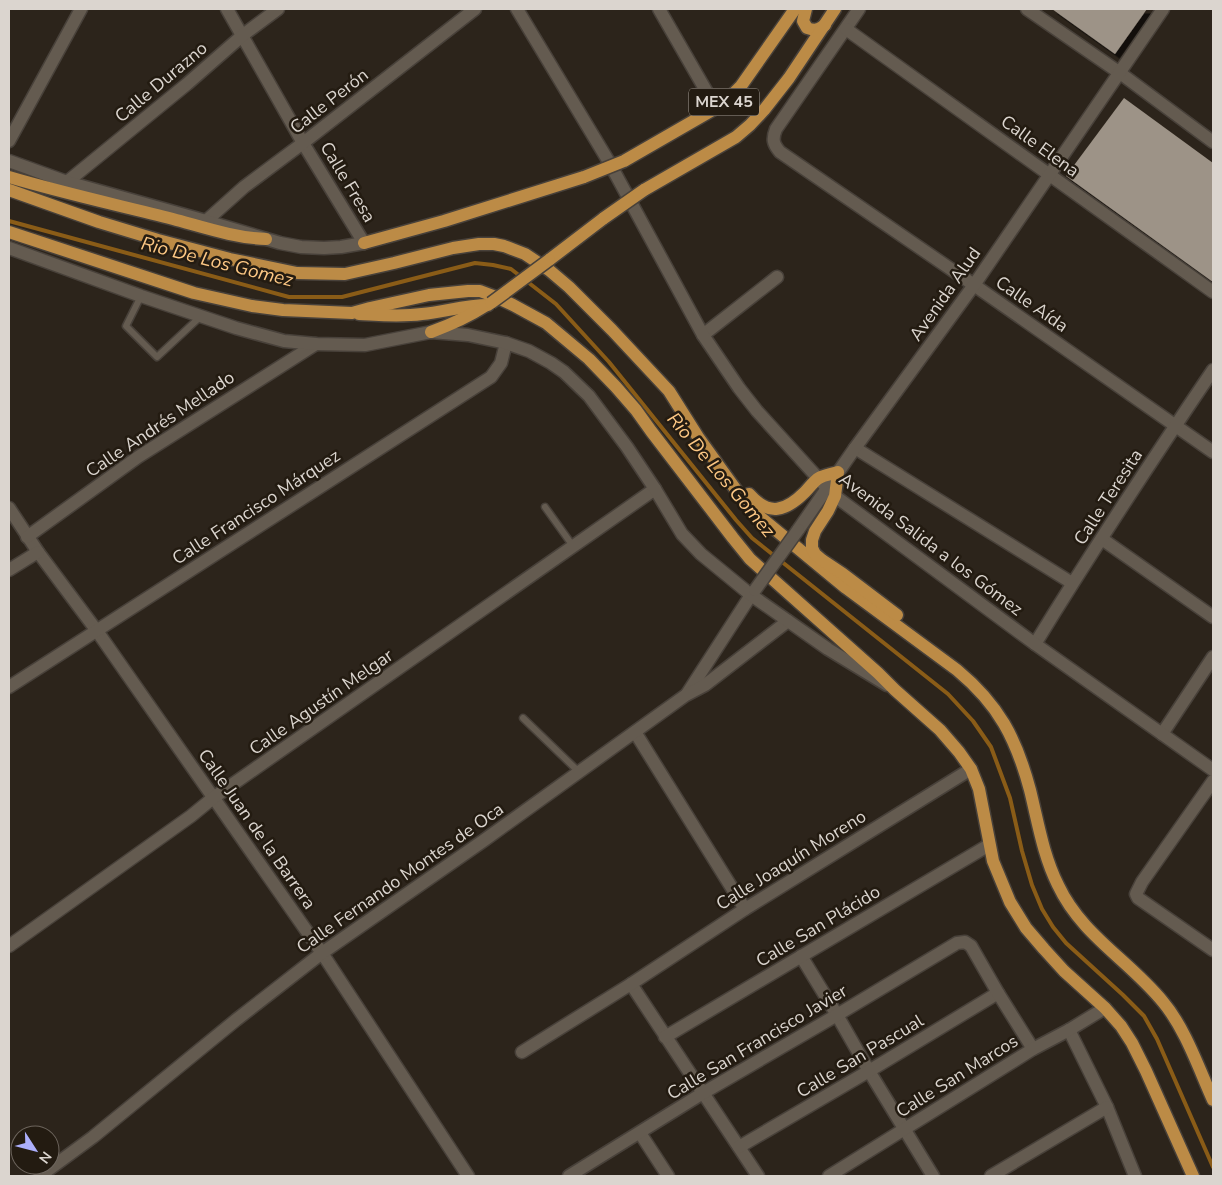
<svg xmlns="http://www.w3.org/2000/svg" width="1222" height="1185" font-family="'Nunito Sans',sans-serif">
<defs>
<filter id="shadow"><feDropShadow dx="4.5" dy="4.5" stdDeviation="0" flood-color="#0009"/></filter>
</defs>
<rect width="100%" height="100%" fill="#2c241b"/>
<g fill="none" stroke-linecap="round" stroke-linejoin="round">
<path stroke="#8a5c17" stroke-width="4" d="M9 221 289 297H342L475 263 493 265 511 269 556 304 609 362 736 520 752 538 948 694 973 721 991 747 1010 798 1022 851 1032 885 1042 909 1053 927 1066 943 1123 995 1144 1016 1157 1039 1213 1167"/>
</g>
<g fill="#9d9387" filter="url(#shadow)">
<path d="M1052 9H1147L1115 54Z"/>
<path d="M1124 98 1213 163V282L1066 176Z"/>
</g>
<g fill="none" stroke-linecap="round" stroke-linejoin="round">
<defs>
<g id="lane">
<path d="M141 296 126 326 157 357 200 317"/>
<path d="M545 507 573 546"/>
<path d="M523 718 579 772"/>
</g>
<g id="street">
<path d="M227 9 303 143 364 243"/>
<path d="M659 9 716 108"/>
<path d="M859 9 776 129C772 139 773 144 780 152L974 285 1213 452"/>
<path d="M1027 9 1120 73 1213 142"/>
<path d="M846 29 1213 292"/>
<path d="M9 141 81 9"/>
<path d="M67 182 187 84 243 35 278 9"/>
<path d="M206 221 244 187 303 143 475 9"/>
<path d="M703 335 777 277"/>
<path d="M855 448 1072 583"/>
<path d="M9 508 38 552 97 631 322 953 468 1176"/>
<path d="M27 537 138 457 316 344"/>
<path d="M1102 539 1213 617"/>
<path d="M9 570 38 552"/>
<path d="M1035 644C1092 551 1152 460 1213 370"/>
<path d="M9 687 491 377 501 363 506 343"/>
<path d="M687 694 751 595"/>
<path d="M635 732 745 909"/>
<path d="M1162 734 1213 657"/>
<path d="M1213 781 1142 882 1136 894 1138 898 1213 950"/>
<path d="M9 946 191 816 213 798 655 489"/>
<path d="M801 956 837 1015 869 1071 933 1176"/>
<path d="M631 984 758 1176"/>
<path d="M1069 1030 1107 1107 1135 1176"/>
<path d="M665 1037 989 845"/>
<path d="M522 1052 631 984 745 909 971 769"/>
<path d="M640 1133 668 1176"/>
<path d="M739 1147 869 1071 998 993"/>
<path d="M40 1176 93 1137 236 1020 322 953 483 841 686 695 705 685 788 621"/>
<path d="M569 1176 703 1093 837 1015 957 943 965 942 971 946 998 993 1033 1049"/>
<path d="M829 1176 1033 1049 1069 1030 1105 1008"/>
<path d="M991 1176 1107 1107"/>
</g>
<g id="secondary">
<path d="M517 9 609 162 703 335 739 388 757 411 827 488 835 496 1035 644 1213 770"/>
<path d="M9 161 67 182 206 221 280 243 301 247 324 248 341 247 364 243"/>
<path d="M9 248 141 296 236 328 284 341 316 344 365 345 431 332 468 335 506 343 529 351 551 363 564 372 589 396 627 447 655 489 682 534 701 554 751 595 828 649 887 685"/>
<path d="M798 530 855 448 974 285 1163 9"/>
</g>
<g id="primary">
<path d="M806 9 803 21 807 28C815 31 818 30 825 25"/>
<path d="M624 161 716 108 730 97 741 86 795 9"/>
<path d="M9 177C63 193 118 205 173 219 203 227 235 238 266 239"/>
<path d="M9 190 99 222 158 240 230 259 297 273 345 274 394 263 453 248 479 244H494L504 246 525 254 549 270 569 287 612 330 669 391 698 437 739 494 760 517 846 588 957 670C999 705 1016 738 1030 790 1038 822 1043 855 1058 885 1082 936 1129 960 1163 1002 1185 1028 1199 1069 1213 1100"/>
<path d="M644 190 736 137 750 125 764 110 789 78 835 9"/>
<path d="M9 232 194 293 252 306 283 310 352 313 370 308 429 295 468 291H480L496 297 513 305 546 323 589 359 616 387 636 410 651 431 733 538 750 559 878 673 895 690 940 730 959 752 971 769 979 789 993 861 1010 902 1026 928 1044 949 1064 971 1105 1008 1121 1026 1132 1043 1146 1071 1193 1176"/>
<path d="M364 243 444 221 584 177"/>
<path d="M549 260 604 218"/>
<path d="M359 314C380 315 400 317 422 314 444 312 465 305 488 305"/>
<path d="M431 332C450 325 468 317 485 306"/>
<path d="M749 494C769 517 786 511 805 492 809 488 814 481 819 478 824 475 832 474 838 472L835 496 828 511 815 531 812 540V548L815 554 822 560 843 574 897 615"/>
</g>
</defs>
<use href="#lane" stroke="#48413a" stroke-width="9"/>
<use href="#street" stroke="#48413a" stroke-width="15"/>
<use href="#secondary" stroke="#48413a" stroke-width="15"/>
<use href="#primary" stroke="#48413a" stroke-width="15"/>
<use href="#lane" stroke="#645b50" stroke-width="6"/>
<use href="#street" stroke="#645b50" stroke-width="12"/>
<use href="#secondary" stroke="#645b50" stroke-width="12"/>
<use href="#primary" stroke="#bc8b46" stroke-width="12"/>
<defs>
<path id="secondary-bridge" d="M755 590 798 530"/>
<g id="primary-bridge">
<path d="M584 177 624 161"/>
<path d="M604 218 644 190"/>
<path d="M491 303 549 260"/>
</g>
</defs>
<use href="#secondary-bridge" stroke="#48413a" stroke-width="15" stroke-linecap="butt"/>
<use href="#primary-bridge" stroke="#48413a" stroke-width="15" stroke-linecap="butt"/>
<use href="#secondary-bridge" stroke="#645b50" stroke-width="12"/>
<use href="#primary-bridge" stroke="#bc8b46" stroke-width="12"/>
</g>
<g text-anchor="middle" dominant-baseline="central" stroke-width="5" stroke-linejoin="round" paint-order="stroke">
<rect fill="#231b11" stroke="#a49d96" stroke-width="1" x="689" y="88.5" width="70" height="27" rx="4"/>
<g font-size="16" font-weight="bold" fill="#dbd5cf">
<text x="724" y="102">MEX 45</text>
</g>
<g font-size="18" fill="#dbd5cf" stroke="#231b11">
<text transform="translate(161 82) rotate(-40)">Calle Durazno</text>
<text transform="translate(329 101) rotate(-38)">Calle Perón</text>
<text transform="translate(1040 146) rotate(36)">Calle Elena</text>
<text transform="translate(348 182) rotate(59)">Calle Fresa</text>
<text transform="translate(945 294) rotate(-55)">Avenida Alud</text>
<text transform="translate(1032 304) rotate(35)">Calle Aída</text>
<text transform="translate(160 424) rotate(-34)">Calle Andrés Mellado</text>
<text transform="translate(1108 497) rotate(-57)">Calle Teresita</text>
<text transform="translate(256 507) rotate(-33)">Calle Francisco Márquez</text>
<text transform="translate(931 544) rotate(37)">Avenida Salida a los Gómez</text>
<text transform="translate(321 702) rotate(-35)">Calle Agustín Melgar</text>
<text transform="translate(257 829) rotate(55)">Calle Juan de la Barrera</text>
<text transform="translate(791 860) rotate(-32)">Calle Joaquín Moreno</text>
<text transform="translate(400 878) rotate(-35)">Calle Fernando Montes de Oca</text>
<text transform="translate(818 926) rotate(-31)">Calle San Plácido</text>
<text transform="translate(757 1042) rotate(-31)">Calle San Francisco Javier</text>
<text transform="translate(860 1056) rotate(-31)">Calle San Pascual</text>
<text transform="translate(957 1076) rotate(-32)">Calle San Marcos</text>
</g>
<g font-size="19" font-style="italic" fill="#fcc784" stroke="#231b11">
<text transform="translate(217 262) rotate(14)">Rio De Los Gomez</text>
<text transform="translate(721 475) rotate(50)">Rio De Los Gomez</text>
</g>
</g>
<rect width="1222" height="1185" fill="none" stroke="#dbd5cf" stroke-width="20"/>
<g transform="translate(35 1150) rotate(126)"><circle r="24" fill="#231b11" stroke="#6d655d"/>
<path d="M0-4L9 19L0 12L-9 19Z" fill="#acaffb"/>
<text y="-8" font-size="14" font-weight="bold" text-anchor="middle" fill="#dbd5cf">N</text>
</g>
</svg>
